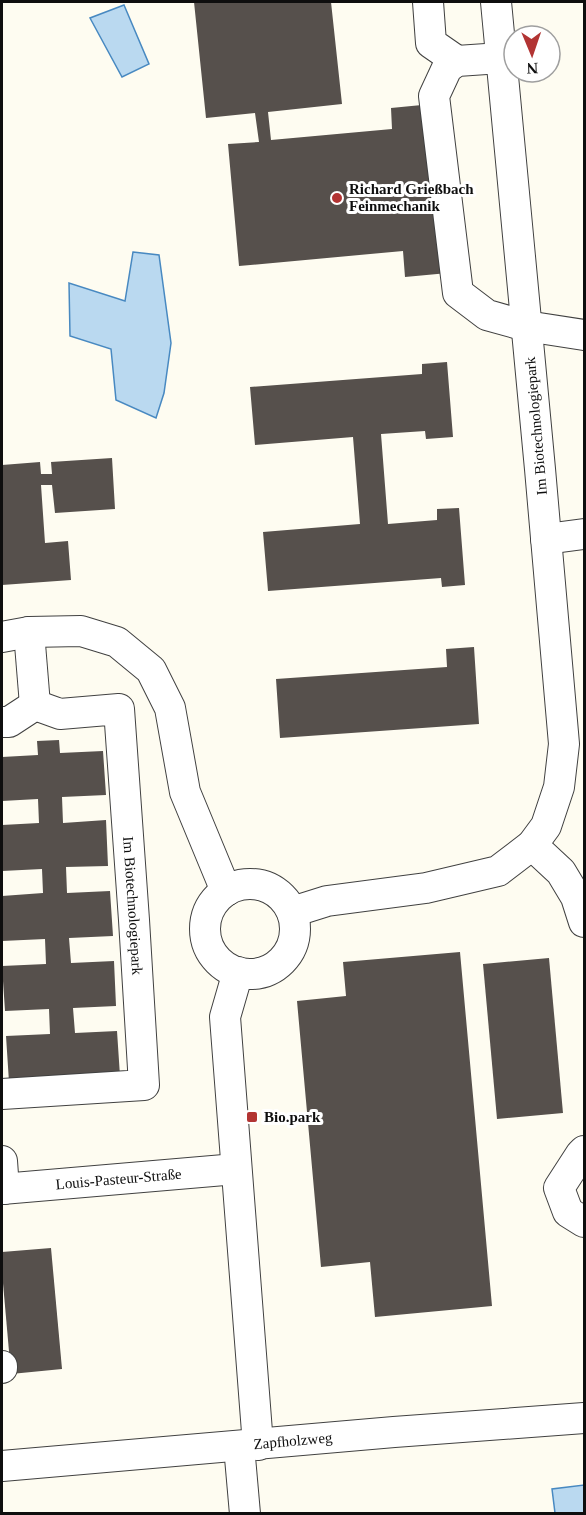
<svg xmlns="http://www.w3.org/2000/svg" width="586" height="1515" font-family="'Times New Roman',serif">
<rect width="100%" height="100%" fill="#fefcf1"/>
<g fill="#bad9f0" stroke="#4889c1" stroke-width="1.5">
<path d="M124 5 149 64 122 77 90 18Z"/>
<path d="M133 252 159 255 171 343 164 393 156 418 116 400 111 349 70 336 69 283 125 301Z"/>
<path d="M584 1485V1513H555L552 1489Z"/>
</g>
<g fill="#56504c">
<path d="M194 2H331L342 104 268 112 271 140 392 129 391 108 432 104 448 273 405 277 403 251 239 266 228 144 259 142 255 113 206 118Z"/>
<path d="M447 362 453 437 426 439 425 431 381 434 388 524 437 520V509L459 508 465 585 442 587 441 578 268 591 263 532 360 524 353 437 255 445 250 387 422 374V364Z"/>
<path d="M112 458 115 509 55 513 52 485H41L45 543 68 541 71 580 2 585V465L40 462 41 474H52L51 462Z"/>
<path d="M474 647 479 724 280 738 276 679 447 667 446 649Z"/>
<path d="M59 740 60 753 103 751 106 795 62 797 63 823 106 820 108 866 66 867 67 893 110 891 113 936 69 938 71 963 114 961 116 1006 73 1008 75 1033 117 1031 120 1076 9 1082 6 1036 50 1034 49 1009 5 1011 2 966 46 964 45 939 2 941V896L43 893 42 869 2 871V825L39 823 38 799 2 801V757L38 755 37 741Z"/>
<path d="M460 952 492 1306 375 1317 370 1262 321 1267 297 1001 346 996 343 962Z"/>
<path d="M549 958 563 1113 497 1119 483 964Z"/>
<path d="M51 1248 62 1369 11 1374 2 1272V1252Z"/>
</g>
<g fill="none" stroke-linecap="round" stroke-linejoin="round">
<defs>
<g id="minor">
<path d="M428 2 431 43 457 61"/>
<path d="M501 58 457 61 447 68 434 96 458 293 487 315 526 326 584 335"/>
<path d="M546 539 584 534"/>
<path d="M29 632 35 705"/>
<path d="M2 637 29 632 81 631 117 642 151 670 170 708 185 792 226 891"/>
<path id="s1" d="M2 722H9L35 705 60 714 119 709 134 920 144 1085 2 1094"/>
<path d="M532 845 561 872 576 897 584 922"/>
<circle cx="250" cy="929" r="45"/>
<path d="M292 912 327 901 426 888 498 871 532 845 546 826 559 787 564 744 540 469 496 2"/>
<path d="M238 972 225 1017 258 1445"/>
<path d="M584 1151 581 1154 559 1188 568 1212 584 1222"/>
<path d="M2 1161 4 1189"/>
<path id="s2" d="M2 1189 236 1169"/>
<path d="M2 1366V1368"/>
<path d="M239 1446 245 1514"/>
<path id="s3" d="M2 1466 394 1432 584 1418"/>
</g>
</defs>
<use href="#minor" stroke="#414141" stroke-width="32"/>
<use href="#minor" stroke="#fff" stroke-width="30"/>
</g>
<g fill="#b23433" stroke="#fff" stroke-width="2">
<circle cx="337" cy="198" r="6"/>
<rect x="246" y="1111" width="12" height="12" rx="3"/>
</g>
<g text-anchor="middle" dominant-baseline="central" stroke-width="6" stroke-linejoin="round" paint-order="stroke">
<g font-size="15" font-weight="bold" fill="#0e0e0e" stroke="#fff" text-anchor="start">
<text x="349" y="189">Richard Grießbach<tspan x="349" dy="17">Feinmechanik</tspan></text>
<text x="264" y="1117">Bio.park</text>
</g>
<g font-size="15" fill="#0e0e0e" stroke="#fff">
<text transform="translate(536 426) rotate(-95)">Im Biotechnologiepark</text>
<text stroke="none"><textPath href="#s1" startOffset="321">Im Biotechnologiepark</textPath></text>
<text stroke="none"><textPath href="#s2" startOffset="117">Louis-Pasteur-Straße</textPath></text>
<text stroke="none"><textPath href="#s3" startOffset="292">Zapfholzweg</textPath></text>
</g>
</g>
<rect width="586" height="1515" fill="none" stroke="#0e0e0e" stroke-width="6"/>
<g transform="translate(532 54) rotate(178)"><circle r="28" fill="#ffffff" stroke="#9f9f9f" stroke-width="1.5"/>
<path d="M0-4.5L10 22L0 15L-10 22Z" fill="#b23433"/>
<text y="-9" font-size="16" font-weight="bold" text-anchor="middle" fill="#0e0e0e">N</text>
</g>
</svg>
